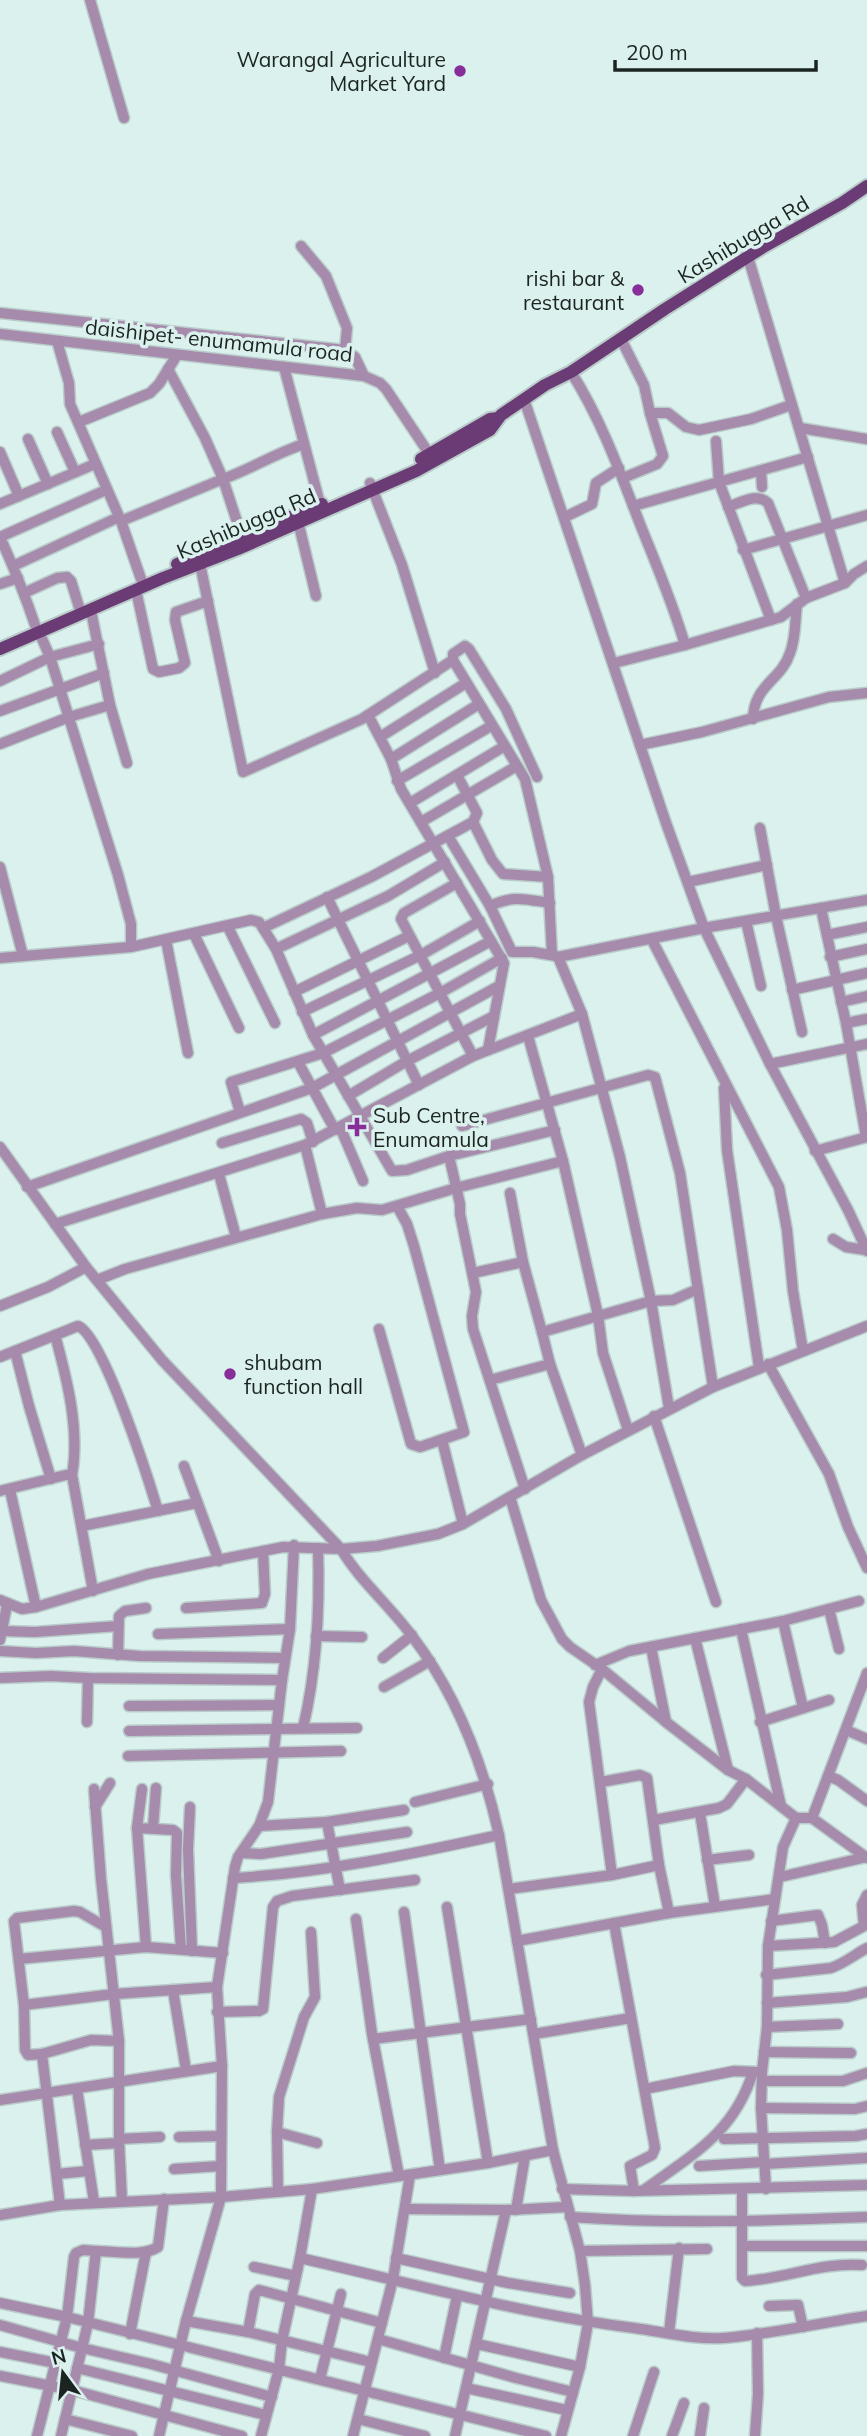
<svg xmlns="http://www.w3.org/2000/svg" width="867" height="2436" font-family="Mulish,sans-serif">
<rect width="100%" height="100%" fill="#dbf1ee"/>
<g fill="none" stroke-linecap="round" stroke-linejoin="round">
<defs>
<g id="minor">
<path d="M90 0 124 118"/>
<path d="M301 246 326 276 347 328 345 350"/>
<path d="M748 257 845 583"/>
<path d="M0 313 345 350 355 357 364 376"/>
<path d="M0 334 364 376 380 383 386 389 432 458"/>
<path d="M621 339 644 385 650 413H668L686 427 699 430 751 419 791 405"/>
<path d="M57 341 69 383 70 404 121 521 141 579"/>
<path d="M284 367 320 504"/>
<path d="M571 372C601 419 620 472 640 524 656 564 673 604 685 645"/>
<path d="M524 399 666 823 704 928 770 1064 848 1210 867 1251"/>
<path d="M79 422 150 393 159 384 177 355"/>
<path d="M800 428 867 439"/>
<path d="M57 432 75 472"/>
<path d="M28 439 48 484"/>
<path d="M716 441 719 482 771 620"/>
<path d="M0 452 19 496"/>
<path d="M761 471 762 487"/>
<path d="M623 478 657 464 663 456 650 413"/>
<path d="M370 483 402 565 435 673"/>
<path d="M0 504 95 464"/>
<path d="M633 506 808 457"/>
<path d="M728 507C740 503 757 492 768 503L806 598"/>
<path d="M297 517 316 596"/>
<path d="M565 517 592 504 596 483 619 468"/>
<path d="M121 521 223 479 205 438 168 369"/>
<path d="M242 537 223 479C251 469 276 453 304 444"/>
<path d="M743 550 867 515"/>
<path d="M199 559 243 772 362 719 453 660 525 779 548 877 552 955"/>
<path d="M13 566 119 517"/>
<path d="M0 584 18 578"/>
<path d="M136 590 153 669 159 672 179 668 185 663 175 620 176 612 208 601"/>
<path d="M24 593 57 578 67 577 71 581 79 607"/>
<path d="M91 611 110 705 127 763"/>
<path d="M35 625C25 595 13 566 0 537L106 490"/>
<path d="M39 632 50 657 118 875 131 924V947"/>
<path d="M453 660V654L465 646 469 649 506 709 537 777"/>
<path d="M614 663 685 645 781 617 806 598 845 583 854 574 867 566"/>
<path d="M0 681 50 657 99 644"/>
<path d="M0 711 104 673"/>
<path d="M368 715 391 759 401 789 504 963 488 1050"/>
<path d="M753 719C754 684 781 681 790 653 796 638 795 620 797 604"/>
<path d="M380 737 466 683"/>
<path d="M0 744 69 717 110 705"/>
<path d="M640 745 702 732 829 697 867 693"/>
<path d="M391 759 479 704"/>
<path d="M457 775 477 813 473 822 371 877 263 928 276 949 313 1035 392 1171 407 1170 449 1156 555 1130"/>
<path d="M397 781 491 726"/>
<path d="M410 803 503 747"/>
<path d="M421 822 515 767"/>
<path d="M473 822 492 860 503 874 548 877"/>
<path d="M760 828 776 916 802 1032"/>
<path d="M448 836 490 906 512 952H533L556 956"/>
<path d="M0 867 23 956"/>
<path d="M688 882 767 865"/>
<path d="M457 883 404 913 401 919 473 1056"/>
<path d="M327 897 419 1085"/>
<path d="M490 906C514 895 524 899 550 903"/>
<path d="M821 908 846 1023 866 1137"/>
<path d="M746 921 761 986"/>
<path d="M228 927 275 1023"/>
<path d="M194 934 239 1028"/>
<path d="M827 935 867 927"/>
<path d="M166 940 188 1053"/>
<path d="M652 940 779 1187 787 1230 793 1291 803 1351"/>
<path d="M276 949 388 896 445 862"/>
<path d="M830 957 867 949"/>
<path d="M0 958 131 947 251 920 259 922 263 928"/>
<path d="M792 990 867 973"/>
<path d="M294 992 409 936"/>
<path d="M841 1002 867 996"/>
<path d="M302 1012 421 955 480 921"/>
<path d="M582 1014 620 1157 651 1301 669 1408"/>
<path d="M846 1023 867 1019"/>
<path d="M313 1035 491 941"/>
<path d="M528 1036 563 1161 598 1315 603 1353 628 1430"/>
<path d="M298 1062 335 1130"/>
<path d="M770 1064 867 1044"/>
<path d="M724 1088 727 1150 759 1367"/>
<path d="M348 1096 407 1061 494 1016"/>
<path d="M240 1112 231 1082 323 1053 440 993 502 958"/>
<path d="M462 1126 648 1075 655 1077 680 1173 713 1387"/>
<path d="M340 1127 363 1181"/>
<path d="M222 1143 301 1119 307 1123 313 1142"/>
<path d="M0 1147 86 1267 162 1360 341 1549C360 1581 390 1606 412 1636 457 1695 483 1763 499 1835L553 2150 580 2251 585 2285 588 2323 580 2367 561 2436"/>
<path d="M815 1151 867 1137"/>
<path d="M449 1156 460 1204V1214L476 1292 472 1316 473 1329 525 1489"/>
<path d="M219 1174 236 1237"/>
<path d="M27 1187 312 1088 499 986"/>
<path d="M510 1193 523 1262 542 1332"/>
<path d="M322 1214 357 1208 382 1210 456 1188 563 1161"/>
<path d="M55 1224 305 1145 473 1056 582 1014 558 957 704 928 867 900"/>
<path d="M833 1239 846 1247 866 1250 867 1248"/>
<path d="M473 1273 523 1262"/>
<path d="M97 1280 125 1269 322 1214 305 1145"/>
<path d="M0 1306 48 1287 86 1267"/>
<path d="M379 1329 411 1444 420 1447 464 1432 414 1246 407 1224 397 1206"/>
<path d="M55 1335C67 1379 80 1430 72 1475"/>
<path d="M15 1351 29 1406 51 1479"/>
<path d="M0 1357 78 1326C103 1335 149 1481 158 1511"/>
<path d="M550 1364 582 1455"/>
<path d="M768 1364 829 1474 848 1527 867 1568"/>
<path d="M490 1380 550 1364 542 1332 651 1301 673 1300 698 1289"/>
<path d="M654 1416 716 1602"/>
<path d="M442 1440 463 1524"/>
<path d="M184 1466 219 1561"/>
<path d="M10 1490 36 1607"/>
<path d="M0 1491 66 1475H72L93 1591"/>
<path d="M510 1497 541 1600 562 1639 570 1647 602 1669 666 1722 728 1770 746 1779 796 1818H812L867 1858"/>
<path d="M82 1526 197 1503"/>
<path d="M0 1600 22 1609 36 1607 148 1574 283 1547 341 1549 377 1546 438 1534 463 1524 582 1455 713 1387 867 1326"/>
<path d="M186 1608 262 1603 265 1594 263 1551"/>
<path d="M829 1609 839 1649"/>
<path d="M783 1621 803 1708"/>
<path d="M741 1629 781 1806"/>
<path d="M2 1631 35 1632 118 1626"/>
<path d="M158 1634 290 1629"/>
<path d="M316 1636 362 1637"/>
<path d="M695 1638 728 1770"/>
<path d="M0 1640 7 1605"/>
<path d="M651 1647 666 1722"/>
<path d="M0 1651 36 1653 74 1651 140 1656 285 1658"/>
<path d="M118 1655 119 1616 125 1611 146 1608"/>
<path d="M383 1658 412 1635"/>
<path d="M595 1665 629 1651 783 1621 859 1601"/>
<path d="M602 1669 593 1687 589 1702 612 1875"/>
<path d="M0 1678 51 1676 88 1678 282 1680"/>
<path d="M384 1687 430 1661"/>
<path d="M129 1706 279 1705"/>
<path d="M87 1722 88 1678"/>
<path d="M760 1722 829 1700"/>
<path d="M303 1728C317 1669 320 1608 318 1548"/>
<path d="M846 1730 867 1739"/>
<path d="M129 1731 357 1728"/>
<path d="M128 1756 341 1751"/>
<path d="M828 1776 838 1780 867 1801"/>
<path d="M601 1782 640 1775 647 1778 659 1865 669 1913"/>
<path d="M94 1789 101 1879 119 2041V2139L122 2201"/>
<path d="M142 1789 137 1828 173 1830 177 1833 176 1875 181 1949"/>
<path d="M415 1802 488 1784"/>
<path d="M95 1807 110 1783"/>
<path d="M190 1807 188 1849 192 1951"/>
<path d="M700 1813 715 1906"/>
<path d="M812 1818 867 1673"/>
<path d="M654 1820 719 1808 727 1804 746 1779"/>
<path d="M327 1822 340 1890"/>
<path d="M259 1826 327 1822 404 1810"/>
<path d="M137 1828 146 1947"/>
<path d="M153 1828 156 1788"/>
<path d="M241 1853 261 1854 407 1832"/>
<path d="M707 1860 749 1855"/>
<path d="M780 1877 866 1857"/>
<path d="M233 1878C322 1873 412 1854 499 1835"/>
<path d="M509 1889 612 1875 659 1865"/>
<path d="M447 1907 488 2163"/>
<path d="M404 1912 440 2170"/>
<path d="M356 1919 372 2034 399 2176"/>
<path d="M771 1921 818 1915 822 1925 825 1943"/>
<path d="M614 1923 655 2148 652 2155 630 2166 634 2191"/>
<path d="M106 1927 80 1912 74 1911 17 1918 14 1921 24 2005 25 2050 28 2055 42 2054 91 2040 119 2041"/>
<path d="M517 1941 669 1913 775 1899"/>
<path d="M768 1946 834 1942 864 1926 862 1905 867 1895"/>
<path d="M19 1959 146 1947 223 1953"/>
<path d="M766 1975 831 1968C845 1963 854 1955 867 1948"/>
<path d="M173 1990 186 2070"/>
<path d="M767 2003 847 1997 866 1992"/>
<path d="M24 2005 114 1994 217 1987"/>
<path d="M217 2012 259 2011 263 2009 273 1907 277 1901 292 1896 415 1880"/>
<path d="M767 2027 838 2024"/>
<path d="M534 2034 631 2018"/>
<path d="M373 2039 531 2019"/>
<path d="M764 2052 851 2053"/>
<path d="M42 2054 60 2205"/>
<path d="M763 2081H843L867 2073"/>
<path d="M77 2089 94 2202"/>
<path d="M645 2089 734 2071 758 2072"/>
<path d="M0 2100 222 2066"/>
<path d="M761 2108 855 2109 867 2106"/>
<path d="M277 2132 317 2143"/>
<path d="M179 2137 221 2136"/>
<path d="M119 2139 160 2137"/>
<path d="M724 2139 856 2136 867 2134"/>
<path d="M85 2145 119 2143"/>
<path d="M765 2164 867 2158"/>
<path d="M699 2166 765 2162"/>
<path d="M174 2169 221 2166"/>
<path d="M57 2174 88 2171"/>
<path d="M562 2189 634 2191 867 2185"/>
<path d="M742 2189V2278L745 2281C786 2279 819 2262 862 2265"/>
<path d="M766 2189 761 2108 762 2072 767 2027 768 1946 783 1847 796 1818"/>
<path d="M644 2190C693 2154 734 2133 753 2072"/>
<path d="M278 2191 277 2132 279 2097 304 2017 315 1997 311 1932"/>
<path d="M406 2209 506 2210 567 2207"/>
<path d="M516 2210 525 2156"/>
<path d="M0 2215 60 2205 221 2197 312 2189"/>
<path d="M570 2217C668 2224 768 2221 867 2217"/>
<path d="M743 2246H867"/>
<path d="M580 2251 707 2249"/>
<path d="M300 2258C411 2283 521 2314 634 2328 664 2332 695 2340 724 2338 772 2334 820 2323 867 2316"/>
<path d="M396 2258 508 2283 570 2293"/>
<path d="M254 2267 296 2276"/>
<path d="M0 2303 67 2317 546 2436"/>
<path d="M769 2306 798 2305 803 2327"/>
<path d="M186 2321 248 2332 371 2362"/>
<path d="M0 2325 82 2348 151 2364 272 2397"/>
<path d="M248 2332 255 2294 259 2290 382 2323"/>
<path d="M669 2333 679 2248"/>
<path d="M130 2334 146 2252"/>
<path d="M378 2339 516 2378 573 2392"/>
<path d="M477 2344 580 2367"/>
<path d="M0 2352 56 2363"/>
<path d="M444 2358 457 2296"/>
<path d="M77 2368 266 2415"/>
<path d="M0 2376 72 2390 242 2436"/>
<path d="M320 2379 341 2294"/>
<path d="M466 2388 566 2410"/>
<path d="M65 2419 132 2436"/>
<path d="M358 2419 425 2436"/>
<path d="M37 2436 67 2317 74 2257 76 2253 83 2250 96 2251"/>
<path d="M61 2436 88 2323 96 2251C114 2251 143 2257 158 2247L164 2199"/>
<path d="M159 2436 186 2321 221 2197 222 2066 217 1987 235 1867 238 1857 259 1826 268 1802 282 1680 290 1629 294 1545"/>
<path d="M261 2436 279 2369 282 2341 300 2258 312 2189 488 2163 553 2150"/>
<path d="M353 2436 393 2279 410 2175"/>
<path d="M455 2436 506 2210"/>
<path d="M633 2436 654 2372"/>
<path d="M672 2436 684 2403"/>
<path d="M700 2436 704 2408"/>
<path d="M755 2436 758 2394 757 2333"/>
</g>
<g id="major">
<path d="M421 459 490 419 498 418"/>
<path d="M177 564 322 504"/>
<path d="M0 649 163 578 238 549 416 471 490 430 501 415 545 385 571 372 665 309 765 246 842 203 867 186"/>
</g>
</defs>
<use href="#minor" stroke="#b9ccc9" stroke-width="13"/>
<use href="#major" stroke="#b9ccc9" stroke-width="16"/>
<use href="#minor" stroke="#a68bac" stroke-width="10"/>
<use href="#major" stroke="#6a3b74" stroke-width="12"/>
</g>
<g fill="#882e9b" stroke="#dbf1ee" stroke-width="2.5">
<circle cx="460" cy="71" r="7"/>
<circle cx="638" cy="290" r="7"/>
<path d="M353.5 1116.5h7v7h7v7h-7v7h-7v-7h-7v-7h7z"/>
<circle cx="230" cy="1374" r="7"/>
</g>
<g text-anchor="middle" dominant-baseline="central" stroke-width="7" stroke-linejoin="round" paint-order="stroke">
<g font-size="21" fill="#1c2422" stroke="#dbf1ee" text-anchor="end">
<text x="446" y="59">Warangal Agriculture<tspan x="446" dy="24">Market Yard</tspan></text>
<text x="624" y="278">rishi bar &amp;<tspan x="624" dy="24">restaurant</tspan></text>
<text x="373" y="1115" text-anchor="start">Sub Centre,<tspan x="373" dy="24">Enumamula</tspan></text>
<text x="244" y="1362" text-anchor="start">shubam<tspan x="244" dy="24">function hall</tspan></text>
</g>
<g font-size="21" fill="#1c2422" stroke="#dbf1ee">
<text transform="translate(743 239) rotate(-31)">Kashibugga Rd</text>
<text transform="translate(219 340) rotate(6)">daishipet- enumamula road</text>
<text transform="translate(246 523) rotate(-23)">Kashibugga Rd</text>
</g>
</g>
<g transform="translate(63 2373) rotate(345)" stroke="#dbf1ee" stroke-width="5" paint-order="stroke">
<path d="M0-5L12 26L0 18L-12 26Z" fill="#1c2422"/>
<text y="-10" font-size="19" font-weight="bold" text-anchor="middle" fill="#1c2422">N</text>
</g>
<path d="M615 60v10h201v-10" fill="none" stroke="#1c2422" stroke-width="3.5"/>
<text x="626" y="60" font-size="21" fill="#1c2422" stroke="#dbf1ee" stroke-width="5" paint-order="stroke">200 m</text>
</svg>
